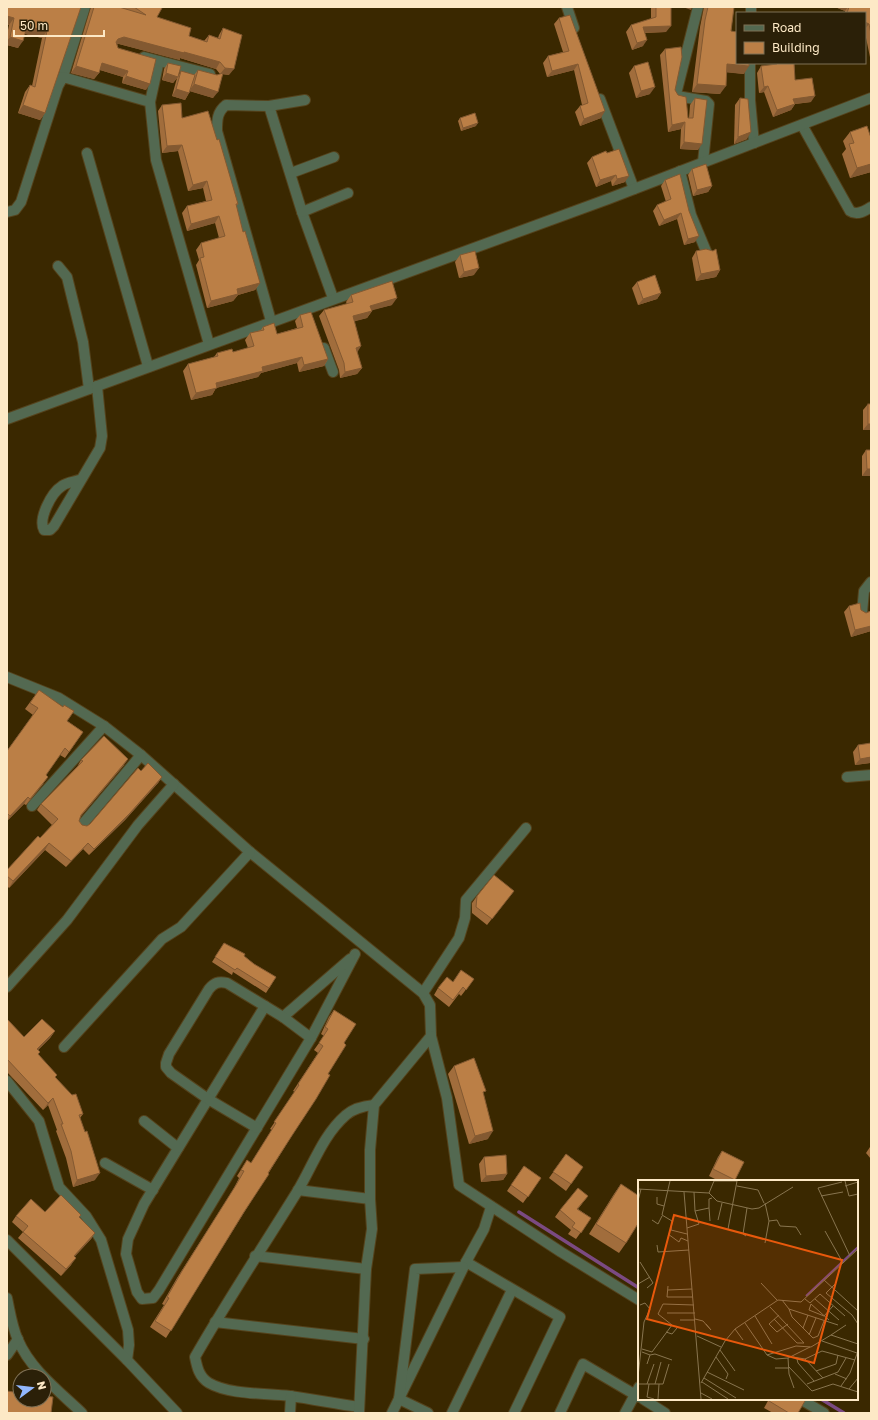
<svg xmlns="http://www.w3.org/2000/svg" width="878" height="1420" font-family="'Golos Text',sans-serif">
<rect width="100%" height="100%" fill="#3a2800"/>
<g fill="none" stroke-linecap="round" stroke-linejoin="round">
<g stroke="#7b4a82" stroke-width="3.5">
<path d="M519 1212 639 1288"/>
<path d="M821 1399 844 1413"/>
</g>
<defs>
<g id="minor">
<path d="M567 7 574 28"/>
<path d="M698 7 676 94 677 96 706 101 709 104 703 162"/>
<path d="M751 13V7"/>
<path d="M144 57 159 61 150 102"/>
<path d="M159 61 210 74"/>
<path d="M750 63V100L754 143"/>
<path d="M63 77 85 7"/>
<path d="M600 99 634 189"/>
<path d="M269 106 302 212 333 298"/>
<path d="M802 125 850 211C857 216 865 211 871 207"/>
<path d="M87 153 148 366"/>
<path d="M680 171 691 215 706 251"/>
<path d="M291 173 334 157"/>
<path d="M7 212 15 210 21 202 58 86 63 77 150 102 156 160 209 344"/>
<path d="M302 212 348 193"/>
<path d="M58 266 67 277 83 342 89 389"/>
<path d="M271 321 217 131C217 120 217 112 226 105L269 106 305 100"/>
<path d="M324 348 333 372"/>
<path d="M7 419 608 199 871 98"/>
<path d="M79 480C73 482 67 482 62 486 51 493 38 519 44 530H50L54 526 100 448 102 436 97 386"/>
<path d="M862 613 864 591 871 582"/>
<path d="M7 677 59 698 104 726 141 755 250 852 423 993 430 1005 431 1036 447 1098 459 1185 561 1252 639 1300"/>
<path d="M847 777 871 775"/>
<path d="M32 806 104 726"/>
<path d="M81 826 141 755"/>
<path d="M7 987 67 920 138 825 174 784"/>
<path d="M423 993 459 938 465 918 466 900 526 828"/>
<path d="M265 1006 144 1204 128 1239 126 1254 137 1292 142 1299 153 1298 159 1290 311 1038 355 954"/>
<path d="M283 1017 350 959"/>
<path d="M64 1047 162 939 181 927 250 852"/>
<path d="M7 1081 39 1121 59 1187 86 1216 101 1240 128 1330 129 1345 127 1360 177 1413"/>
<path d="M144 1121 178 1148"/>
<path d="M257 1128 208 1099 171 1073 166 1067V1063L169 1054 209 989C214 983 218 981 227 983L283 1017 311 1038"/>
<path d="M105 1163 153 1190"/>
<path d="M298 1190 370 1199"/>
<path d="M491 1207 484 1229 466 1262 560 1317 514 1413"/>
<path d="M7 1240 127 1360"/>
<path d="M255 1256 366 1269"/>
<path d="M7 1298C10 1312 12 1327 18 1340 30 1369 60 1392 82 1413"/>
<path d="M215 1322 364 1339"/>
<path d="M7 1355 18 1339"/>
<path d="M643 1399 665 1413"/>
<path d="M800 1399 824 1413"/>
<path d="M359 1407C336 1404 313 1399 290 1396 265 1393 230 1395 209 1383 199 1377 197 1367 195 1357 227 1301 263 1247 297 1192 313 1166 322 1136 346 1115 354 1108 363 1106 374 1105"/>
<path d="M290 1413 291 1396"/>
<path d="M359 1413 366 1269 372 1229 370 1199V1150L374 1105 431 1036"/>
<path d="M392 1413 466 1262"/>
<path d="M428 1413 399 1399 415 1269 463 1267"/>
<path d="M452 1413 512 1290"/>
<path d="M560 1413 583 1364 639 1397"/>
<path d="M625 1413 639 1387"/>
</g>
</defs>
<use href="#minor" stroke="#55431c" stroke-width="12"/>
<use href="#minor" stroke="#536951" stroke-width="10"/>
</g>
<g fill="#a16d3c">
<path d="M7 7H81L45 113 40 120 18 113 25 92 30 85 32 86 42 38 25 34 18 48 7 45V35L9 25 7 24Z"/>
<path d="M91 7H119L122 8 121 7H161L157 17 189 36 204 41 209 35 218 38 219 35 223 28 229 75 223 74 213 98 190 91 189 93 185 100 172 96 177 78 173 83 162 80 164 69 168 63 178 76 181 71 194 75 198 70 217 75 220 74 216 69 180 58V60L119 44H117L118 48 146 90 122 83 123 77 100 70 99 73 94 79 71 73Z"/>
<path d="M651 7H671L666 32 645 33 643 46 632 50 626 32 631 25 651 19Z"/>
<path d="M704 7H734L731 31 744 74 727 72 720 94 692 92 700 27Z"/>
<path d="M835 7H871V62L865 33V13H845V11Z"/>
<path d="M559 18 601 118 580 126 575 112 580 106 582 105 574 70 547 77 543 63 548 56 563 52 554 24Z"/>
<path d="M665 49 675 90 688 118H689L690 105 695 98 698 150 680 149 681 129 668 132 660 55Z"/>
<path d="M772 63H794L795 80 811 102 795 104 791 110 773 117 764 92 759 93 757 73 761 66 773 65Z"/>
<path d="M634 66 650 94 636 98 629 73Z"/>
<path d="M740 98 747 139 734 144 735 105Z"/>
<path d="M162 105 182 118 238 204 236 206 243 232 260 283 255 290 238 295 233 301 207 308 196 265 199 260 196 250 201 243 219 238 215 223 187 231 182 213 187 206 206 201 203 188 188 191 178 151 162 153 158 111Z"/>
<path d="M460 118 476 126 461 131 458 121Z"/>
<path d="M850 132 871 172 850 178 842 154 846 149 843 141Z"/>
<path d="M592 157 625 182 612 186 611 181 596 187 587 163Z"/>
<path d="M692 169 712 186 708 192 693 196 688 175Z"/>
<path d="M665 180 695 242 684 245 677 219 659 226 653 211 657 205 666 202 661 186Z"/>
<path d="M696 251 720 270 716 277 696 281 692 258Z"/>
<path d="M460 255 474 275 459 278 455 262Z"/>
<path d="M637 282 661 293 657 299 638 305 632 288Z"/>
<path d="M351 295 392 305 371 310 372 311 367 318 354 321 357 352 362 368 357 374 340 378 339 370 319 316 324 310 347 304 346 302Z"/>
<path d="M300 315 328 359 324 366 299 372 297 363 261 373 258 377 216 388 212 395 191 400 183 371 188 364 214 357 217 353 233 352 248 348 245 340 250 333 261 330 263 327 277 334 297 328 295 321Z"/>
<path d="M868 404H871V430H863V410Z"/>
<path d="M866 450H871V476H862V456Z"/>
<path d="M849 606 861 610 866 613 870 611 871 610V631L851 637 844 612Z"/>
<path d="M39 690 67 721 83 732 65 758 60 755 46 775 43 784 26 805 24 804 7 821V751L33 715 25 709Z"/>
<path d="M858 745 870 763 855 765 853 752Z"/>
<path d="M81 760 124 765 80 817 79 821 82 825 87 826 90 824 141 771 162 777 158 783 125 820 89 855 83 849 66 867 45 850 9 888 7 886V870L40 838 52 825 37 810 41 804 77 767Z"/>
<path d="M477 896 509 897 487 925 472 913V903Z"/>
<path d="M221 948 244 956 254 964 276 977 266 993 233 972 232 975 212 962Z"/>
<path d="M474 979 461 996 459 994 449 1007 434 995 438 988Z"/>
<path d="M334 1010 344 1043 291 1137 166 1338 150 1327 164 1305 162 1304 177 1278 232 1192 239 1178 237 1176 247 1160 251 1163 272 1130 270 1129 295 1092 293 1091 318 1053 314 1050 324 1036 321 1034 329 1017Z"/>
<path d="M7 1021 24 1037 55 1031 50 1038 38 1050V1054L83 1114 80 1118 95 1180 73 1187 66 1158 56 1131 57 1130 48 1105 43 1110 7 1072Z"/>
<path d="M454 1066 484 1095 488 1139 469 1144 448 1074Z"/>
<path d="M870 1147H871V1159L866 1153Z"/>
<path d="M722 1151 744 1162 734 1181H719L709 1176 718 1157Z"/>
<path d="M566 1154 583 1167 566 1191 549 1178Z"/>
<path d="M484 1157 507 1174 503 1180 481 1182 479 1164Z"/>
<path d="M524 1166 541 1178 523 1203 507 1191Z"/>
<path d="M621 1184 626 1243 619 1253 589 1234 614 1194Z"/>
<path d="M588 1196 578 1209 591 1218 576 1239 568 1234 571 1230 555 1217 560 1210Z"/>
<path d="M45 1212 79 1218 95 1233 91 1239 74 1257 71 1265 61 1276 18 1238 23 1232 12 1222 16 1216Z"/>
<path d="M769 1399H803L798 1413H773L764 1408Z"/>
</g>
<g fill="#835931">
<path d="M683 7H692L691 10Z"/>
<path d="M835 7H848L845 11Z"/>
<path d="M7 16 14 18 9 25 7 24Z"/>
<path d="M865 22 869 24 865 29Z"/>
<path d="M27 26 47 31 42 38 22 33Z"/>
<path d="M671 26 666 32 638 33 643 27Z"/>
<path d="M10 37 23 41 18 48 7 45V41Z"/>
<path d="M124 37 184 52 220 62 216 69 180 58V60L119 44 114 45 118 39Z"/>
<path d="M647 40 643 46 632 50 637 43Z"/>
<path d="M102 63 128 71 123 77 97 69Z"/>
<path d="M578 64 574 70 547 77 552 71Z"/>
<path d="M727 64 749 66 744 74 722 72Z"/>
<path d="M76 66 99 73 94 79 71 73Z"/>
<path d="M225 68 234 69 229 75 220 74Z"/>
<path d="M166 73 178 77 173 83 162 80Z"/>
<path d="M126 76 150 84 146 90 122 83Z"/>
<path d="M194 84 218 92 213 98 189 91Z"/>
<path d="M697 84 726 86 720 94 692 92Z"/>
<path d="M768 86 764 92 759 93 764 87Z"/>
<path d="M655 87 650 94 636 98 641 91Z"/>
<path d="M176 89 189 93 185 100 172 96Z"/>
<path d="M815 96 811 102 795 104 791 110 773 117 777 110 793 99Z"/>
<path d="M23 105 45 113 40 120 18 113Z"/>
<path d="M605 111 601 118 580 126 584 119Z"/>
<path d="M685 122 681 129 668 132 672 125Z"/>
<path d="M478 123 476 126 461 131 463 128Z"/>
<path d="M751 132 747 139 734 144 738 137Z"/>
<path d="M684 142 702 144 698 150 680 149Z"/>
<path d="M182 145 178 151 162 153 167 146Z"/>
<path d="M871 164V172L850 178 857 168Z"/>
<path d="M616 175 611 181 596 187 600 180Z"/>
<path d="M629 176 625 182 612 186 617 179Z"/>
<path d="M207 181 203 188 188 191 193 185Z"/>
<path d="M712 186 708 192 693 196 697 190Z"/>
<path d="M681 213 677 219 659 226 664 220Z"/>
<path d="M219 216 215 223 187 231 191 224Z"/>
<path d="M699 236 695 242 684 245 688 239Z"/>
<path d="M479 268 474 275 459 278 464 272Z"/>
<path d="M720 270 716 277 696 281 701 274Z"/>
<path d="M260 283 255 290 238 295 233 301 207 308 211 301 237 289Z"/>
<path d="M661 293 657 299 638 305 643 299Z"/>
<path d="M397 298 392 305 366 312 370 306Z"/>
<path d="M372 311 367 318 349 323 353 316Z"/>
<path d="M361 346 357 353 356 348Z"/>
<path d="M302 357 297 363 261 373 258 377 216 388 212 395 191 400 196 393 216 383 262 367Z"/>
<path d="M328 359 324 366 299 372 304 365Z"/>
<path d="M362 368 357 374 340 378 345 372Z"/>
<path d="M868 424H871V430H863Z"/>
<path d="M867 469H871V476H862Z"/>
<path d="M871 626V631L851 637 855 630Z"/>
<path d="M871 757V761L870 763 855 765 860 759Z"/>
<path d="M128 759 124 765 76 822 81 815Z"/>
<path d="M48 777 43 784 26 805 30 799Z"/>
<path d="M162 777 158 783 125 820 89 855 94 849Z"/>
<path d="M28 797 24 804 7 821 10 816Z"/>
<path d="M49 843 45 850 9 888 13 881Z"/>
<path d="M88 843 83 849 66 867 71 861Z"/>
<path d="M55 1031 50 1038 32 1056 37 1049Z"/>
<path d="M53 1098 48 1105 43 1110 48 1103Z"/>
<path d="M493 1131 488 1139 469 1144 475 1136Z"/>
<path d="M100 1173 95 1180 73 1187 77 1180Z"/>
<path d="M507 1174 503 1180 481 1182 486 1176Z"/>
<path d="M95 1233 91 1239 69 1263 74 1256Z"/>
<path d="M76 1258 71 1265 61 1276 66 1269Z"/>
</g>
<g fill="#bb7f46" stroke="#835931">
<path d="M7 7H81L45 113 23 105 30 85 35 87 47 31 27 26 23 41 10 37 14 18 7 16Z"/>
<path d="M94 7H119L146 15 134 7H161L162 8 157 17 191 28 189 36 207 42 209 35 220 39 223 28 242 35 234 69 225 68 220 62 184 52V53L124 37 118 39 116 42 118 48 156 59 150 84 126 76 128 71 102 63 99 73 76 66Z"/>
<path d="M656 7H671V26L643 27 647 40 637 43 631 25 656 17Z"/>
<path d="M708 7H734L731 31 737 32V63H749V66L727 64 726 86 697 84 705 20Z"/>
<path d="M849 7H871V34L869 24 865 22V13H847Z"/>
<path d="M570 15 605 111 584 119 580 106 588 103 578 64 552 71 548 56 569 51 559 18Z"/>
<path d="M681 47 682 57 675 90 678 95 686 97 688 118H693L695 98 707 100 702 144 684 142 685 122 672 125 665 49Z"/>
<path d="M648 62 655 87 641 91 634 66Z"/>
<path d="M168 63 181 66 178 77 166 73Z"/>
<path d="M777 63H794L795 80 812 78 815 96 793 99 795 104 777 110 768 86 764 87 761 66 777 64Z"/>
<path d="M198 70 217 75 223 73 218 92 194 84Z"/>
<path d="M181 71 195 75 189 93 176 89Z"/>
<path d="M740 98 748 99 751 132 738 137Z"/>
<path d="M181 103 182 118 208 111 217 140 219 139 238 204H236L243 232 245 231 260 283 237 289 238 294 211 301 200 258 204 257 201 243 225 236 219 216 191 224 187 206 212 200 207 181 193 185 182 145 167 146 162 105Z"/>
<path d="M475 113 478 123 463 128 460 118Z"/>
<path d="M867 126 871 138V164L857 168 849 144 854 143 850 132Z"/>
<path d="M619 149 629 176 617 179 616 175 600 180 592 157 606 151 607 153Z"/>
<path d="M706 164 712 186 697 190 692 169Z"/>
<path d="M680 174 689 211 699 236 688 239 681 213 664 220 657 205 671 199 665 180Z"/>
<path d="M706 249 713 251 716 249 720 270 701 274 696 251Z"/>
<path d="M475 251 479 268 464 272 460 255Z"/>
<path d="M655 275 661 293 643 299 637 282Z"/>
<path d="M392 281 397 298 370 306 372 311 353 316 361 346 356 348 362 368 345 372 344 363 324 310 353 302 351 295Z"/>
<path d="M311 312 328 359 304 365 302 357 262 367 263 371 216 383 217 388 196 393 188 364 218 356 217 353 232 349 233 352 254 346 250 333 264 330 263 327 274 323 277 334 303 327 300 315Z"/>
<rect x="868" y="404" width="3" height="20"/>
<path d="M866 450H871V469H867Z"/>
<path d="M860 603 861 610 866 613 871 611V626L855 630 849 606Z"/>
<path d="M39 690 63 707 64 705 74 711 67 721 83 732 69 752 65 748 46 775 48 777 30 799 28 797 10 816 7 813V751L38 708 30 703Z"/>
<path d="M104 736 128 759 81 815 79 821 82 825 87 826 90 824 138 768 141 771 148 763 162 777 130 813 94 849 88 843 71 861 49 843 13 881 7 876V870L38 836 40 838 58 819 41 804 83 761 81 760Z"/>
<path d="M871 743V757L860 759 858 745Z"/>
<path d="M494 875 514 891 492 919 476 907 477 896Z"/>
<path d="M224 943 245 954 244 956 254 964 276 977 269 988 237 968 235 970 215 957Z"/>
<path d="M461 970 474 979 466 990 463 987 453 1000 438 988 447 977 453 982Z"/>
<path d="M334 1010 356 1024 344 1043 346 1045 328 1074 330 1075 316 1099 291 1137 268 1173 269 1174 244 1212 171 1331 155 1321 169 1298 167 1297 182 1271 236 1185 244 1171 241 1170 247 1160 251 1163 276 1123 274 1122 299 1085 298 1084 323 1046 319 1043 328 1029 325 1027Z"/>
<path d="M42 1019 55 1031 37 1049 40 1052 38 1054 57 1075 55 1077 72 1095 76 1094 83 1114 79 1115 85 1132 87 1131 100 1173 77 1180 71 1151 61 1124H63L53 1098 48 1103 7 1059V1021L8 1020 24 1037Z"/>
<path d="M474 1058 486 1091 483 1092 493 1131 475 1136 454 1066Z"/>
<path d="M722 1151 744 1162 735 1180 713 1169Z"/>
<path d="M566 1154 583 1167 571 1184 553 1172Z"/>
<path d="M506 1155 507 1174 486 1176 484 1157Z"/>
<path d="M524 1166 541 1178 528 1197 511 1185Z"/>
<path d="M621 1184 639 1196V1222L626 1243 596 1224Z"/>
<path d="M578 1188 588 1196 577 1209 591 1218 581 1233 572 1227 575 1223 560 1210Z"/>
<path d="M61 1195 81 1215 79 1217 95 1233 74 1256 76 1258 66 1269 23 1232 28 1226 16 1216 31 1199 45 1212Z"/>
<path d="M7 1391 20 1393V1400H44V1396L53 1397 51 1413H7Z"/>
<path d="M770 1399H803L805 1401 798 1413H789L769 1401Z"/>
</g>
<g transform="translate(638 1180)">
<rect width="220" height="220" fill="#3a2800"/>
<path fill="none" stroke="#7b4a82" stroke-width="2" d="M168 116 220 67"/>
<path fill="none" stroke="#88754f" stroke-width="1" d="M32 1 24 35 34 41 33 50 49 54M76 1H99M207 1 211 16 220 14M204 2 180 8 212 76M99 6 120 10 126 23M207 6 220 2M0 9 71 13 79 21 114 29 121 28 155 7M46 12 63 219M71 13 76 1M183 16 205 12M19 17V24L26 26M0 21 3 9M127 23 131 41 139 40 142 46 158 47 163 55M71 28 72 41M57 31 71 28V19L74 18M14 40 20 44 24 36M80 40 84 23M49 48 61 44 57 31 56 12M90 49 99 1M187 51 205 83M30 54 41 62 43 58 50 61M108 56 105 54 109 28M127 63 131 41M19 65 20 72 51 70M2 82 15 103 9 108M186 100 220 131M123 103 139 120M198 103 188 113 214 135 220 144M0 104 12 97M30 106 29 117H55M30 110 54 109M167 119 172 123 182 114 207 136M177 119 201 140M144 120 151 129 200 145M173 124 171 130 186 136 195 126M173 124 191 140M132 127 166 163H159L136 139M151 129 154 137 175 158 180 156 186 141M29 133H57M141 135 131 144 139 152 150 144M117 136 134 164M57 139 65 141 72 149 73 150 68 144M42 140H57M107 143 129 175 158 166 173 167 193 155 220 164M165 148 170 135M97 149 105 160M28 152 34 154 39 148M171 155 178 138M193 155 208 145M59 156 83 167M184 161 219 173M4 169 14 172 34 145 20 134 25 124 56 125M82 170 97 191M4 172 12 175 9 184M12 175 17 174 34 180M129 175 138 179 150 178 172 167M78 177 90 194 88 199M155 177 167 179 184 171 217 180M150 178 151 194 156 208M159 179 160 183 176 201M167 179 185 198M151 187 174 211 195 204 220 212M137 188H151M178 191 198 184 200 175M69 192 106 210M197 194 209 199M0 197 6 142 12 129 7 123 2 125M66 198 98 218M64 202 90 219M63 203 87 161 97 149 140 120 163 122 220 69M0 204H25L31 184M9 204 16 184M11 204 9 217 16 219M17 204 23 182M169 204 200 192 208 178M203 206 212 193 220 171M211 209 220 198M63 213 74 219M20 219 21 204"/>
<path fill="#e8590c" fill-opacity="0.15" stroke="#e8590c" stroke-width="2" d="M36 35 204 80 176 183 9 139Z"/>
<rect width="220" height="220" fill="none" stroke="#fde9c6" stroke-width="2"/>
</g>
<rect width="878" height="1420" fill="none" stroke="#fde9c6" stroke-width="16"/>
<rect x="736" y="12" width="130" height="52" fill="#2b2008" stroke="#7f7054"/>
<rect x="744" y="25" width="20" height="6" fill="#536951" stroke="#7f7054"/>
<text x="772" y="32" font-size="12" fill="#fde9c6">Road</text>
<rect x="744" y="42" width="20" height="12" fill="#bb7f46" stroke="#7f7054"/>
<text x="772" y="52" font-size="12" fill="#fde9c6">Building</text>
<g transform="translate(32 1388) rotate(75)"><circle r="19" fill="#2b2008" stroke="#7f7054"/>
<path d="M0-3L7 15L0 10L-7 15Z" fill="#92b7fd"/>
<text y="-6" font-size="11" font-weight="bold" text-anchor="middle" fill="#fde9c6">N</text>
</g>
<path d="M14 30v6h90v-6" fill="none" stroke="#fde9c6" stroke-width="2"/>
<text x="20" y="30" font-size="12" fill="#fde9c6" stroke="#2b2008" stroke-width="3" paint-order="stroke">50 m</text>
</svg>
